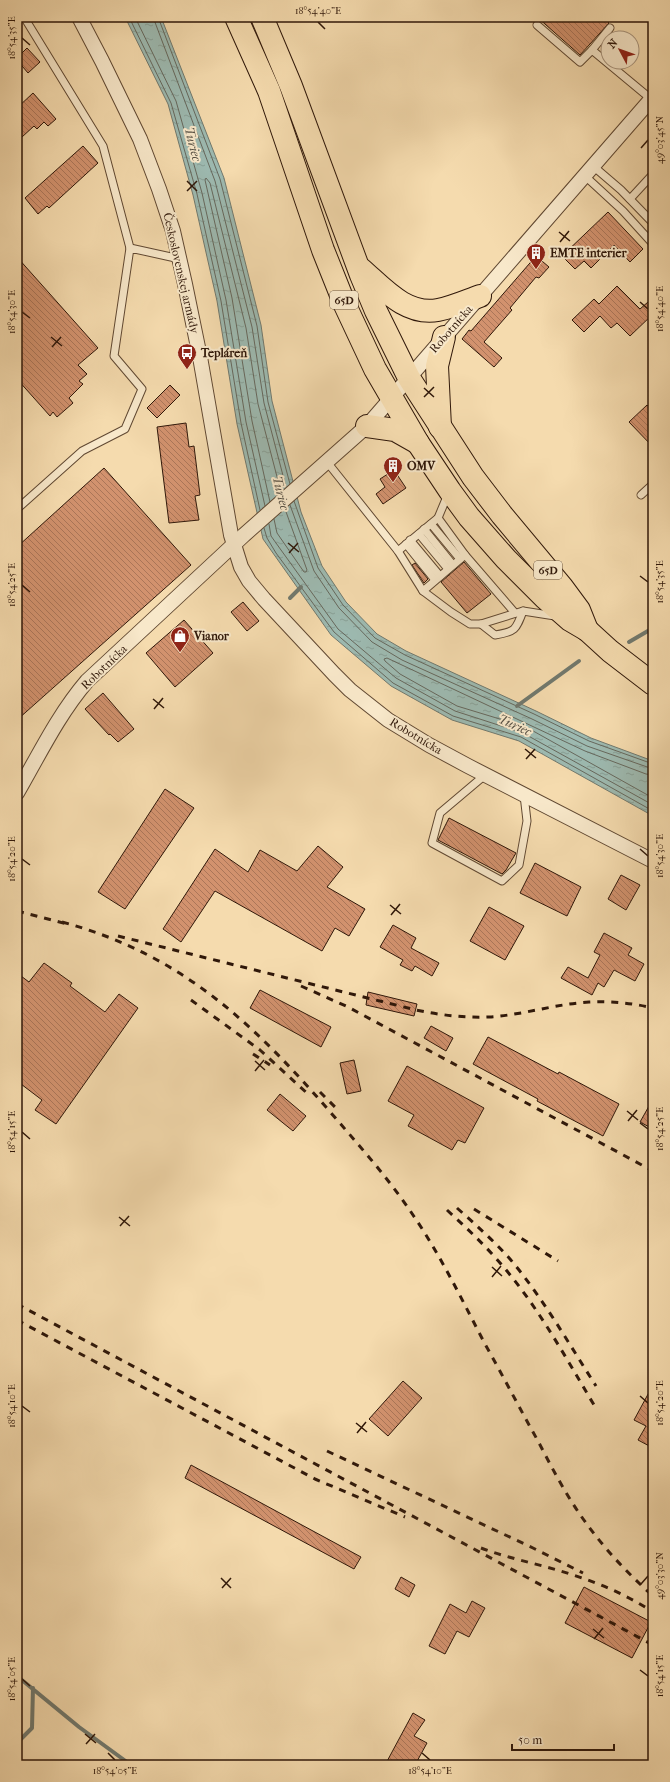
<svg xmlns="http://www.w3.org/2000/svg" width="670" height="1782" font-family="'IM FELL French Canon',serif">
<defs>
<pattern id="water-ripples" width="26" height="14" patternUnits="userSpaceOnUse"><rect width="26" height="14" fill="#9dbab1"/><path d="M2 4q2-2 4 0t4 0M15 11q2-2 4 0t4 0" fill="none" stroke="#889f97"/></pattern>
<pattern id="building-back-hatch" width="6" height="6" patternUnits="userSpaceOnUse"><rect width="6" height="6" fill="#d2926e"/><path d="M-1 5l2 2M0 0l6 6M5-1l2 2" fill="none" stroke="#ab7659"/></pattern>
</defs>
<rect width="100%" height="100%" fill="#f5dbae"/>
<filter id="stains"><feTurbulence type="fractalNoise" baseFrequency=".005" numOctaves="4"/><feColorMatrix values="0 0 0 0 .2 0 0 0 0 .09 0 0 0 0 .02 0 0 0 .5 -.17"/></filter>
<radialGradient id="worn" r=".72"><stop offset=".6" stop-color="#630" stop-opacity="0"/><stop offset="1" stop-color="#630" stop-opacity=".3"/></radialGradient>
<path fill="url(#water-ripples)" stroke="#71796e" d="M125 17H161L224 178 261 325 272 401 301 512 322 566 346 602 377 634 406 651 536 711 591 738 653 761V816L519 741 452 720 391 686 331 635 263 539 237 424 217 301 193 195 168 104Z"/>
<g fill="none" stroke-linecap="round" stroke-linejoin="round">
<g stroke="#66685d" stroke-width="1">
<path d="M129 17 171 103 197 194 221 301 241 423 260 510"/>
<path d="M135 17 176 101 202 193 226 300 246 422 265 506"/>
<path d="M153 17 215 181 252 327 264 403 286 487"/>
<path d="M158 17 220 179 257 326 268 402 290 484"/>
<path d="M294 501 318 568 343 605 375 638 405 655 534 714 589 741 653 764"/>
<path d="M270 502 252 421 232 298 205 180 206 178 210 183 246 328 258 404 281 492"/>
<path d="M290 505 314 571 339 608 372 642 402 660 532 719 587 746 653 769"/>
<path d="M274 519 277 533 304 572H306L307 570 285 509"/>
<path d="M269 524 271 536 281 550 338 629 396 678 455 711 523 733 653 805"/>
<path d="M264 528 267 538 276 553 334 632 393 683 453 716 521 737 653 811"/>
<path d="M653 775 646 774 585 751 387 658 384 659 385 661 400 674 457 706 526 727 653 798"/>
</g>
<g stroke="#71796e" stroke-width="4">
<path d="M290 598 301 587"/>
<path d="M629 642 653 628"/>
<path d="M517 706 579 661"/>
<path d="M17 1676 79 1727 131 1765"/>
<path d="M17 1743 32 1728 33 1688"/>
</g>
</g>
<g fill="url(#building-back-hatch)" stroke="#2f1709">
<path d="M537 17H603L609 23 580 55Z"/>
<path d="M27 48 40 62 28 73 17 60V58Z"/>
<path d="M33 93 56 119 48 126 44 122 37 129 34 126 22 137 17 132V108Z"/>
<path d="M83 146 98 163 49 208 47 206 38 214 25 198Z"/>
<path d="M608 212 643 249 630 262 614 245 591 268 584 261 575 269 562 256Z"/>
<path d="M536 256 549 267 539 278 536 277 510 308 512 310 484 342 502 358 494 367 462 339 469 330 471 331Z"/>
<path d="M17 257 98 348 78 365 87 374 79 381 83 384 69 398 73 403 57 417 53 412 50 416 17 379Z"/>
<path d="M617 286 640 309 648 302 653 307V314L630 336 617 323 611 328 600 316 584 332 572 320 594 299 599 304Z"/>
<path d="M170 385 180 395 157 418 147 408Z"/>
<path d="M647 405 653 411V447L629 422Z"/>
<path d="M186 423 189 447 194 446 200 495 195 496 199 520 169 523 157 427Z"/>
<path d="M104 468 191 565 17 720V547Z"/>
<path d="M394 470 406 488 383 504 376 494 385 487 380 479Z"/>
<path d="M464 562 491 594 467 613 441 582Z"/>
<path d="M415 563 428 579 424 583 412 565Z"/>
<path d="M243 602 259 621 247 631 231 612Z"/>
<path d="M184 620 213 653 175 687 146 653Z"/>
<path d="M103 693 134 729 118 742 110 734 109 735 85 709Z"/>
<path d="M165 789 194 808 125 909 98 892Z"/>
<path d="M449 818 516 853 506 870 502 874 438 840Z"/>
<path d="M318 846 343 867 327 887 365 909 349 936 335 928 322 951 215 891 181 942 163 929 215 849 248 872 260 850 297 871Z"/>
<path d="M535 863 581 887 567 916 520 893Z"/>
<path d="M621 875 640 885 626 910 608 899Z"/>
<path d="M489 907 524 926 505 960 470 941Z"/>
<path d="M393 925 416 938 411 948 439 963 432 976 415 966 412 971 400 965 403 960 380 947Z"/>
<path d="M604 933 632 948 628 955 644 964 635 981 614 970 604 987 598 983 592 995 561 978 568 967 588 978 600 955 594 952Z"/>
<path d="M44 963 72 983 70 986 105 1012 119 994 138 1008 56 1124 35 1110 42 1100 17 1081V973L29 982Z"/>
<path d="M260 990 331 1027 321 1047 250 1008Z"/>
<path d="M368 992 417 1004 414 1016 366 1005Z"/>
<path d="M431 1026 453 1038 446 1051 424 1038Z"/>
<path d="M488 1037 558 1074 559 1072 619 1104 603 1136 537 1101 538 1099 473 1064Z"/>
<path d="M354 1060 361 1091 347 1094 340 1063Z"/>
<path d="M407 1066 484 1108 465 1143 458 1140 452 1150 408 1126 414 1115 388 1101Z"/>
<path d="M280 1094 306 1116 293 1131 267 1110Z"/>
<path d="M653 1099V1129L640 1122Z"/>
<path d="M403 1381 422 1398 388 1436 369 1419Z"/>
<path d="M653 1385V1448L638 1440 646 1426 634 1420Z"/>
<path d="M191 1465 361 1557 354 1569 185 1478Z"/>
<path d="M401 1577 415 1585 409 1597 395 1589Z"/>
<path d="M584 1587 651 1622 632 1658 565 1623Z"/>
<path d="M472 1601 485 1608 469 1637 457 1631 445 1654 429 1646 450 1604 466 1613Z"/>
<path d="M413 1713 425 1720 414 1736 427 1743 415 1765H385Z"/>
</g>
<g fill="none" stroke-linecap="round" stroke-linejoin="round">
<defs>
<g id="service">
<path d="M24 17 103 146 130 248"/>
<path d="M537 25 580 62 592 50 651 99"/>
<path d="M592 50 610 28"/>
<path d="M593 166 621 190 653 223"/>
<path d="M585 176 623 211 653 244"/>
<path d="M630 199 653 174"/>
<path d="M327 462 398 551 423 591 451 612 470 624H481L523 611 555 616"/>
<path d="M641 495 653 484"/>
<path d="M17 509 82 451 125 429 142 389 114 356 130 248 180 259"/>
<path d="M438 518 465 555 515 613"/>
<path d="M431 524 460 559"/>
<path d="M424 529 453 565"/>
<path d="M419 534 448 569"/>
<path d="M410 540 440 576"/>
<path d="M406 544 435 580"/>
<path d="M398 551 438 518 448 494"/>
<path d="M423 591 465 555"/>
<path d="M481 624 495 635C515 632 516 630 523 611"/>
<path d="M485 775 440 813 432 843 502 881 519 865 527 821 524 795"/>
</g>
<g id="minor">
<path d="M79 17 102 61 140 139 159 189 173 231 185 284 200 357 231 535 241 567 249 581 264 599 334 674 350 690 388 720 429 745 468 766 653 861"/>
<path d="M17 793C39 755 58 715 87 681L244 535 367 426 653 97"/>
</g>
<g id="primary">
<path d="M236 17 269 91 323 250 345 305 375 369 418 443 450 491 469 517 506 559 545 598 570 620 587 630 610 651 653 684"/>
<path d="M262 17 291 86 361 275 376 311 409 378 473 477 502 515 562 587 579 610 587 630"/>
<path d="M361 269C383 288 406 316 438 310 453 307 466 301 480 296"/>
<path d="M367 426 395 430 418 443"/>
<path d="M440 427 437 366 444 337"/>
</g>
</defs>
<use href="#service" stroke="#604832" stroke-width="9"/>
<use href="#minor" stroke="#604832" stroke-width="16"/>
<use href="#primary" stroke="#2f1709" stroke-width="24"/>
<use href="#service" stroke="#f8e8ca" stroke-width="7"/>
<use href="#minor" stroke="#f8e8ca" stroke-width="14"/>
<use href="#primary" stroke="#f5dbae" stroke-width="22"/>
<g stroke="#2f1709" stroke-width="3" stroke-dasharray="7 7" stroke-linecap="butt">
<path d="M17 911 67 924"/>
<path d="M62 922C185 955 258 1028 338 1121 364 1151 391 1182 413 1215 441 1256 462 1300 485 1344 503 1376 520 1409 538 1441 551 1466 564 1491 579 1513 600 1544 625 1571 653 1596"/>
<path d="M118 936 416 1010C440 1015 464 1018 489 1017 523 1015 555 1004 589 1002 611 1001 632 1003 653 1008"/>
<path d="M301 986 348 1007 653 1171"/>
<path d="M191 1000 260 1050 308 1094"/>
<path d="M253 1054 270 1065"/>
<path d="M320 1092 335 1107"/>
<path d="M457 1208C476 1225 494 1241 510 1259 543 1298 569 1344 596 1386"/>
<path d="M474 1209 558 1261"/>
<path d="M447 1210C470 1231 492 1252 511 1276 544 1317 570 1365 597 1410"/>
<path d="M17 1304 653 1645"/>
<path d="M17 1320 315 1479 405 1517"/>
<path d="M327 1451 533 1548 583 1573"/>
<path d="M481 1548C510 1559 540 1564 570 1574 599 1583 627 1595 653 1612"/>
</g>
</g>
<path fill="none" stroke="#2f1709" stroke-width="1.5" d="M318 22 325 29M22 38 30 45M641 148 648 140M187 181 197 191M187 191 197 181M559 232 570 241M560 242 569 231M640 302 648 309M22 312 30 318M51 337 62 346M52 347 61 337M424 388 434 397M424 397 434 387M288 543 299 552M289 553 298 543M640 576 648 582M22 585 30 592M153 699 164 708M154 709 163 698M525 749 536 758M526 759 535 749M640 849 648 856M22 859 30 865M390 905 401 914M391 915 400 904M255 1061 265 1070M255 1071 264 1060M627 1111 638 1120M628 1121 637 1110M640 1123 648 1129M22 1132 30 1139M119 1217 130 1226M120 1226 129 1216M492 1267 502 1276M492 1277 501 1266M640 1396 648 1403M22 1406 30 1412M356 1423 367 1432M357 1433 366 1422M221 1578 231 1588M641 1584 648 1576M222 1588 231 1578M593 1629 604 1638M594 1639 603 1628M640 1670 648 1676M22 1679 30 1686M85 1734 96 1743M86 1744 95 1734M108 1753 115 1760M422 1753 430 1760"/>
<defs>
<symbol id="building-pin" viewBox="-11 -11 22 30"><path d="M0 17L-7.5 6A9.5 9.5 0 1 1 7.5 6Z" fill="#8f2418" stroke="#f8e8ca"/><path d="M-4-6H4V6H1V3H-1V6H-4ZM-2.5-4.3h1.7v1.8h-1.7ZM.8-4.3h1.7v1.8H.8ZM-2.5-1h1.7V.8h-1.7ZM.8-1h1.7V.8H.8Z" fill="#fff"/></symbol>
<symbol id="bus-pin" viewBox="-11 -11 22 30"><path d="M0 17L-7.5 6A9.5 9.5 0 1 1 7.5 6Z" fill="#8f2418" stroke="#f8e8ca"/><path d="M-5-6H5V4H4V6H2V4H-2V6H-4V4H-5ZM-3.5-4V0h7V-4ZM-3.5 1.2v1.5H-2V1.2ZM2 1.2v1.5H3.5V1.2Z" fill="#fff"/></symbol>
<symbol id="shop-pin" viewBox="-11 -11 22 30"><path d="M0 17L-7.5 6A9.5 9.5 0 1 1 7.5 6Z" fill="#8f2418" stroke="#f8e8ca"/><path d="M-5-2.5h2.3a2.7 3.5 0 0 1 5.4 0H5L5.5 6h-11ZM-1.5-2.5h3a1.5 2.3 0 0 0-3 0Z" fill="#fff"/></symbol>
</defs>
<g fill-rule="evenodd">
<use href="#building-pin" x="525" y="242" width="22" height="30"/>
<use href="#bus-pin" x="176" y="342" width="22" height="30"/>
<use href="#building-pin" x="382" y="455" width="22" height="30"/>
<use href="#shop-pin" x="169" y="625" width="22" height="30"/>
</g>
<g text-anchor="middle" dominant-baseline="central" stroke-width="4" stroke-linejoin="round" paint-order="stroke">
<g fill="#f8e8ca" stroke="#6b5643" stroke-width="1">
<rect x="330" y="291" width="28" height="18" rx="3"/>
<rect x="534" y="561" width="28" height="18" rx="3"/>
</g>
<g font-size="11" font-weight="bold" fill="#2f1709">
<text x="344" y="300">65D</text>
<text x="548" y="570">65D</text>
</g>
<g font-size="12" font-weight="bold" fill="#2f1709" stroke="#f8e8ca" text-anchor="start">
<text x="550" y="253">EMTE interier</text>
<text x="201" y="353">Tepláreň</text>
<text x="407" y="466">OMV</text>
<text x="194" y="636">Vianor</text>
</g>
<g font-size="12" fill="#2f1709" stroke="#f8e8ca">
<text transform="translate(181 273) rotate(77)">Československej armády</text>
<text transform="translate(451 329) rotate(-49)">Robotnícka</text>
<text transform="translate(104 667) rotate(-44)">Robotnícka</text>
<text transform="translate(416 736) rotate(31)">Robotnícka</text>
</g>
<g font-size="13" font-style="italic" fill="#565044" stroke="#f8e8ca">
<text transform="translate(193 144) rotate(76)">Turiec</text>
<text transform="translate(281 493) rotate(76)">Turiec</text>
<text transform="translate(515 725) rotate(24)">Turiec</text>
</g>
</g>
<rect width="670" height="1782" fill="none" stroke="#f5dbae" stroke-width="44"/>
<g transform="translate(620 50) rotate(311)"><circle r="19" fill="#f8e8ca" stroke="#a8947d"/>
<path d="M0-3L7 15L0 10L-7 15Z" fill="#8f2418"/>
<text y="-6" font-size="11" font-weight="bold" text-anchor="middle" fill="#2f1709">N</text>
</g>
<path d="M512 1744v6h102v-6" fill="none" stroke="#2f1709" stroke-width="2"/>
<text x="518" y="1744" font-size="12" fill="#2f1709" stroke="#f8e8ca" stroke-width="3" paint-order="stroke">50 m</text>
<rect x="22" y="22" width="626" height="1738" fill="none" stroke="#2f1709" stroke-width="1.5"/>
<g font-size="10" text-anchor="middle" fill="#2f1709">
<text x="318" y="14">18°54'40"E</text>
<text transform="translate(11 38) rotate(-90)" y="4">18°54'35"E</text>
<text transform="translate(659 140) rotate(-90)" y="4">49°03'45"N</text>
<text transform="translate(659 309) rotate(-90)" y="4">18°54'40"E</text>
<text transform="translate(11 312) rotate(-90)" y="4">18°54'30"E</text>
<text transform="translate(659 582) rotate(-90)" y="4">18°54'35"E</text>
<text transform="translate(11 585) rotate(-90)" y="4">18°54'25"E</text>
<text transform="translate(659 856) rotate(-90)" y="4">18°54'30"E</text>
<text transform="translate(11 859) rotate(-90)" y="4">18°54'20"E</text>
<text transform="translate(659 1129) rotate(-90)" y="4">18°54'25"E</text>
<text transform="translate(11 1132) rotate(-90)" y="4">18°54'15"E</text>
<text transform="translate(659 1403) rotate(-90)" y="4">18°54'20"E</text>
<text transform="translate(11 1406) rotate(-90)" y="4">18°54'10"E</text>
<text transform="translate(659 1576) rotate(-90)" y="4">49°03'30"N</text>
<text transform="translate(659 1676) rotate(-90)" y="4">18°54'15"E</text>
<text transform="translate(11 1679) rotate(-90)" y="4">18°54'05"E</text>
<text x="115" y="1774">18°54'05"E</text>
<text x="430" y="1774">18°54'10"E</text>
</g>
<rect width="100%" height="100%" filter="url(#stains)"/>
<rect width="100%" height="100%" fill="url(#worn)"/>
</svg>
